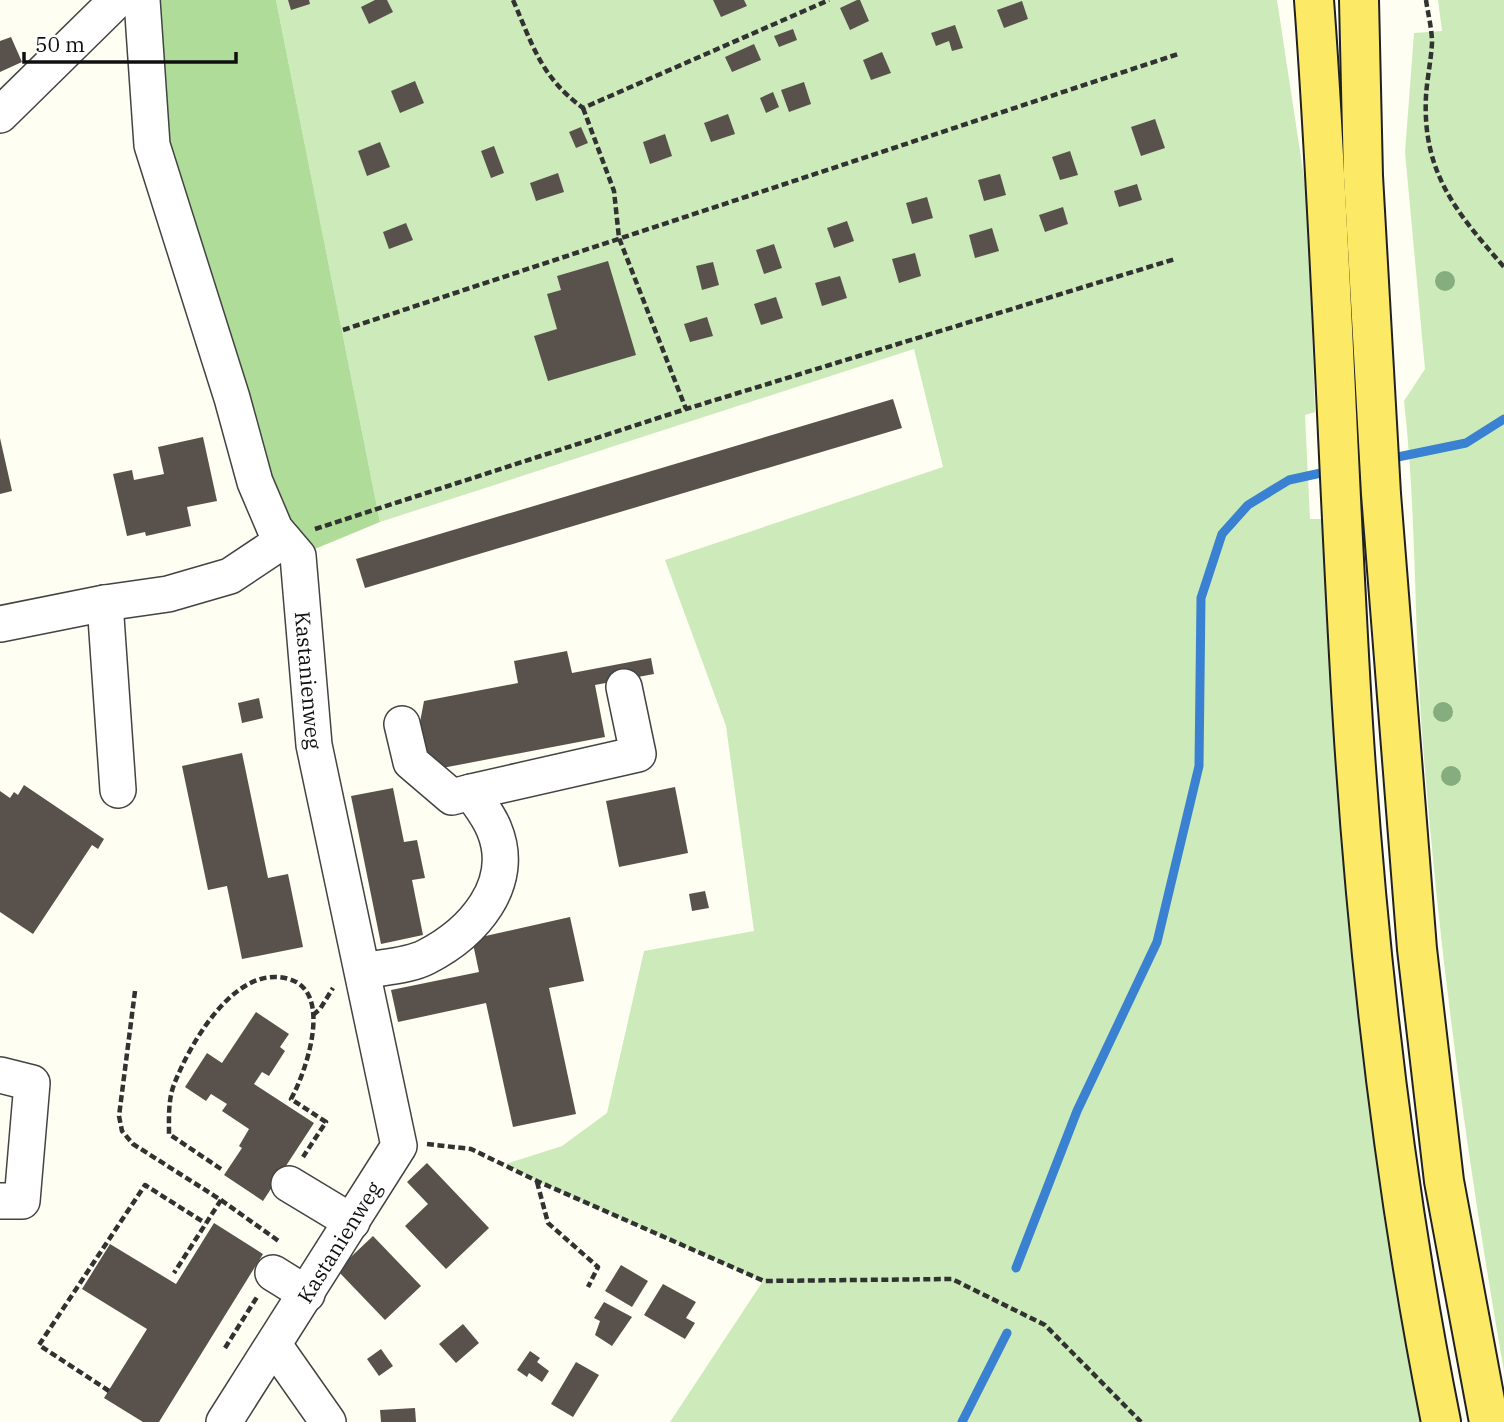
<svg xmlns="http://www.w3.org/2000/svg" width="1504" height="1422" font-family="'IBM Plex Serif',serif">
<rect width="100%" height="100%" fill="#fffef3"/>
<g fill="#cdebba">
<path d="M276 0H1277L1307 197 1315 412 1305 415 1310 519H1322C1330 661 1336 804 1352 946 1369 1106 1395 1264 1422 1422H670L763 1281 537 1181 506 1164 562 1146 607 1113 644 951 754 931 726 726 665 560 943 467 914 349 380 522Z"/>
<path d="M1438 0H1504V1371C1466 1155 1437 938 1421 719 1414 613 1416 507 1404 401L1425 369 1405 152 1414 33 1442 31Z"/>
</g>
<path fill="#afdd99" d="M142 0H276L380 522 298 556 152 145Z"/>
<g fill="none" stroke-linecap="round" stroke-linejoin="round">
<g stroke="#3a82d1" stroke-width="9">
<path d="M1388 459 1466 443 1504 419"/>
<path d="M1016 1268 1077 1111 1157 942 1199 766 1201 598 1222 534 1248 505 1289 480 1330 471"/>
<path d="M962 1422 1007 1333"/>
</g>
</g>
<g fill="#59524c">
<path d="M288 0H309L310 4 291 10Z"/>
<path d="M375 0H387L393 12 369 24 361 7Z"/>
<path d="M713 0H744L747 6 721 17Z"/>
<path d="M857 0H860L869 21 850 30 840 8Z"/>
<path d="M1022 1 1028 19 1004 28 997 10Z"/>
<path d="M955 25 963 48 952 51 949 41 936 46 931 33Z"/>
<path d="M793 29 797 40 779 47 774 36Z"/>
<path d="M11 37 22 62 0 72V41Z"/>
<path d="M754 44 761 60 732 72 725 57Z"/>
<path d="M882 52 891 73 871 80 863 60Z"/>
<path d="M415 81 424 103 400 113 391 91Z"/>
<path d="M804 82 811 104 789 112 781 90Z"/>
<path d="M773 92 779 107 766 113 760 98Z"/>
<path d="M728 114 735 134 711 142 704 123Z"/>
<path d="M1155 119 1165 148 1141 156 1131 127Z"/>
<path d="M581 127 588 143 576 148 569 132Z"/>
<path d="M665 134 672 156 650 164 643 142Z"/>
<path d="M380 142 390 167 367 176 358 151Z"/>
<path d="M494 146 504 173 491 178 481 151Z"/>
<path d="M1070 151 1078 175 1060 180 1052 157Z"/>
<path d="M558 173 564 192 536 201 530 183Z"/>
<path d="M1000 174 1006 195 984 201 978 180Z"/>
<path d="M1137 184 1142 200 1119 207 1114 191Z"/>
<path d="M927 197 933 218 912 224 906 203Z"/>
<path d="M1063 207 1068 224 1045 232 1039 215Z"/>
<path d="M847 221 854 241 834 248 827 228Z"/>
<path d="M406 223 413 240 389 249 383 232Z"/>
<path d="M992 228 999 251 975 258 969 235Z"/>
<path d="M774 244 782 268 764 274 756 250Z"/>
<path d="M915 253 921 276 899 283 892 259Z"/>
<path d="M608 261 636 355 548 381 534 336 557 329 547 294 561 290 557 276Z"/>
<path d="M713 262 719 285 702 290 696 266Z"/>
<path d="M840 276 847 298 822 306 815 283Z"/>
<path d="M776 297 783 318 761 325 754 304Z"/>
<path d="M707 317 713 336 690 342 684 324Z"/>
<path d="M893 399 902 428 365 588 356 559Z"/>
<path d="M203 437 217 501 187 507 191 526 146 536 145 532 127 536 113 474 132 470 134 480 164 474 158 447Z"/>
<path d="M0 438 12 491 0 494Z"/>
<path d="M567 651 572 673 651 658 654 674 595 685 605 737 437 769 426 757 420 722 424 701 518 683 514 661Z"/>
<path d="M259 698 263 718 242 723 238 703Z"/>
<path d="M242 753 268 878 288 874 303 947 242 959 227 886 208 890 182 766Z"/>
<path d="M24 785 104 839 98 849 92 845 33 934 0 912V791L10 798 14 792 18 795Z"/>
<path d="M675 787 688 853 619 867 606 801Z"/>
<path d="M393 788 404 842 417 840 425 878 412 880 423 935 381 944 351 796Z"/>
<path d="M705 891 709 908 692 911 689 894Z"/>
<path d="M570 917 584 981 549 988 576 1114 513 1127 486 1003 398 1022 391 990 479 972 472 939Z"/>
<path d="M256 1012 289 1034 280 1047 285 1051 269 1076 262 1072 254 1084 314 1123 263 1201 224 1175 242 1148 239 1146 249 1129 222 1111 227 1104 211 1094 206 1101 185 1087 207 1053 222 1063Z"/>
<path d="M427 1163 489 1228 446 1269 405 1226 428 1204 407 1182Z"/>
<path d="M214 1223 263 1254 159 1422H143L104 1398 147 1329 82 1289 110 1244 176 1284Z"/>
<path d="M373 1236 421 1286 385 1320 337 1270Z"/>
<path d="M621 1265 648 1281 632 1307 605 1291Z"/>
<path d="M663 1284 696 1302 686 1318 695 1323 685 1339 644 1315Z"/>
<path d="M604 1302 632 1317 612 1346 595 1335 600 1321 594 1318Z"/>
<path d="M463 1324 479 1343 456 1363 439 1344Z"/>
<path d="M381 1349 393 1366 379 1376 367 1359Z"/>
<path d="M530 1351 540 1358 537 1362 549 1371 542 1382 529 1373 527 1377 517 1370Z"/>
<path d="M576 1362 599 1375 573 1417 551 1404Z"/>
<path d="M415 1408 416 1422H381L380 1410Z"/>
</g>
<g fill="none" stroke-linecap="round" stroke-linejoin="round">
<defs>
<g id="minor">
<path id="s1" d="M142 0 152 145 232 398 255 482 275 529 298 556 314 745 399 1146 224 1422"/>
<path d="M0 115 117 0"/>
<path d="M105 603 118 790"/>
<path d="M0 624 105 603 168 594 230 576 284 540"/>
<path d="M471 792 638 754 624 687"/>
<path d="M363 971C382 967 409 966 426 957 473 933 517 884 494 829 489 816 479 804 471 792L452 797 411 762 402 724"/>
<path d="M0 1075 32 1083 22 1201H0"/>
<path d="M289 1184 352 1222"/>
<path d="M273 1273 307 1294"/>
<path d="M274 1345 328 1422"/>
</g>
<g id="major">
<path d="M1314 0C1332 241 1338 483 1353 724 1368 957 1395 1193 1441 1422"/>
<path d="M1359 0 1363 176 1381 494 1417 949 1444 1181 1489 1422"/>
</g>
</defs>
<use href="#minor" stroke="#434343" stroke-width="38"/>
<use href="#major" stroke="#212121" stroke-width="42"/>
<g stroke="#323232" stroke-width="4.5" stroke-dasharray="7 3.5" stroke-linecap="butt">
<path d="M513 0C533 46 541 77 583 108L829 0"/>
<path d="M1426 0C1428 14 1432 29 1432 43 1431 61 1427 79 1426 96 1422 173 1457 213 1504 267"/>
<path d="M583 108 614 191 619 238 686 409"/>
<path d="M343 330 1178 54"/>
<path d="M315 529 686 409 1175 259"/>
<path d="M135 991 119 1116 122 1131 133 1144 221 1200 174 1273"/>
<path d="M313 1015 320 1009 333 988"/>
<path d="M427 1144 471 1149 537 1181 764 1281 952 1279 1045 1325 1141 1422"/>
<path d="M221 1169 169 1134C169 1117 168 1098 175 1082 191 1042 236 963 289 979 334 992 306 1072 291 1099L326 1122 303 1157"/>
<path d="M537 1182 548 1223 598 1267 588 1287"/>
<path d="M221 1200 280 1242"/>
<path d="M225 1348 257 1297"/>
<path d="M109 1391 39 1345 145 1185 205 1223"/>
</g>
<use href="#minor" stroke="#fff" stroke-width="35"/>
<use href="#major" stroke="#fcea66" stroke-width="38"/>
</g>
<g fill="#86ad7d">
<circle cx="1445" cy="281" r="10"/>
<circle cx="1443" cy="712" r="10"/>
<circle cx="1451" cy="776" r="10"/>
</g>
<g text-anchor="middle" dominant-baseline="central" stroke-width="7" stroke-linejoin="round" paint-order="stroke">
<g font-size="21" fill="#101010" stroke="#fff">
<text stroke="none"><textPath href="#s1" startOffset="709">Kastanienweg</textPath></text>
<text transform="translate(339 1242) rotate(-58)">Kastanienweg</text>
</g>
</g>
<path d="M24 52v10h212v-10" fill="none" stroke="#101010" stroke-width="3.5"/>
<text x="35" y="52" font-size="21" fill="#101010" stroke="#ffffff" stroke-width="5" paint-order="stroke">50 m</text>
</svg>
